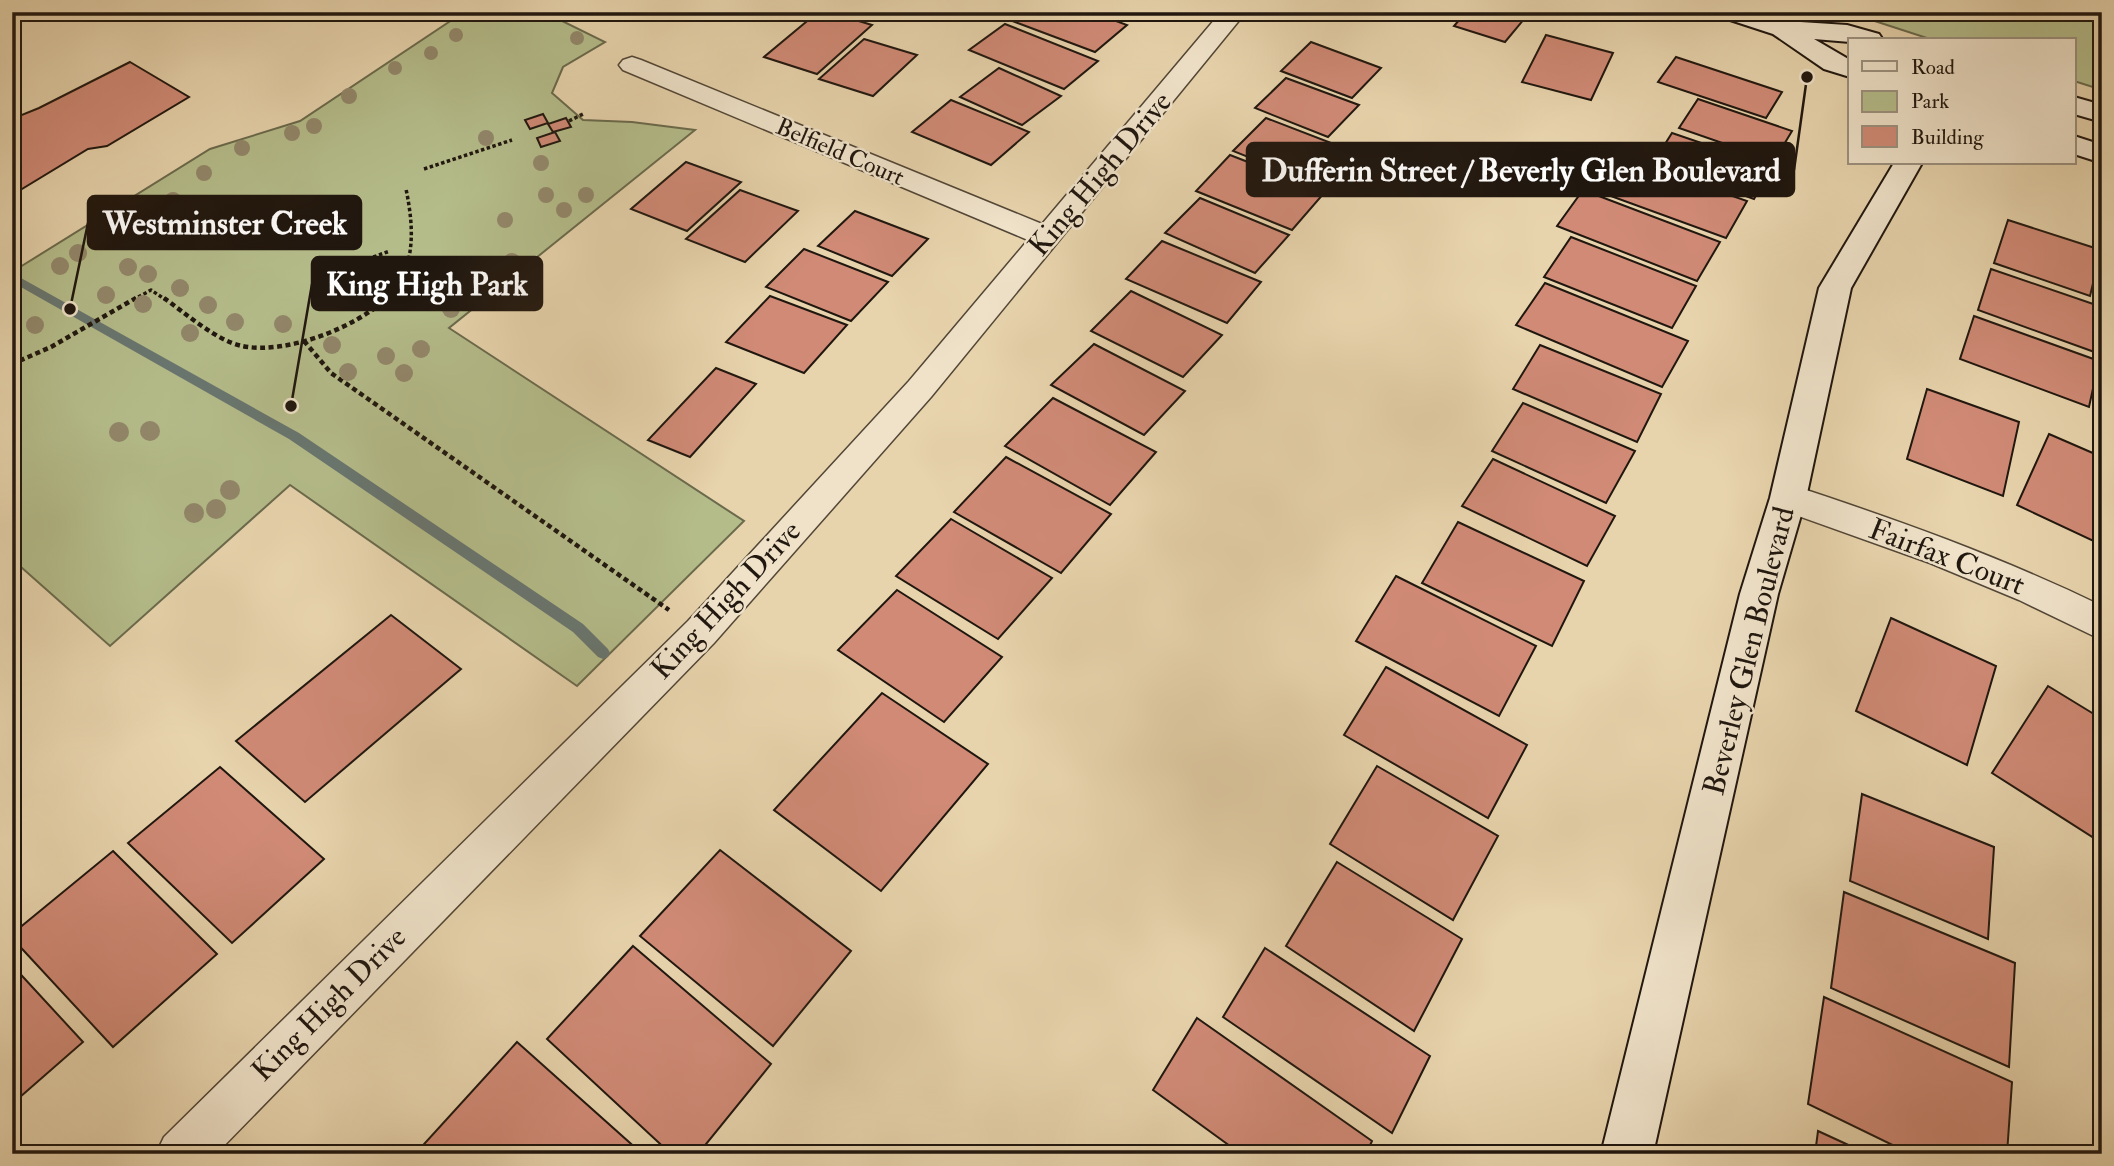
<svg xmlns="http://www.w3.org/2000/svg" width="2114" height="1166" font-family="'IM FELL Double Pica',serif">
<rect width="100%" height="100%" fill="#e7d3ac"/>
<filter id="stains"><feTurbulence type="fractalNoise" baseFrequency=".00286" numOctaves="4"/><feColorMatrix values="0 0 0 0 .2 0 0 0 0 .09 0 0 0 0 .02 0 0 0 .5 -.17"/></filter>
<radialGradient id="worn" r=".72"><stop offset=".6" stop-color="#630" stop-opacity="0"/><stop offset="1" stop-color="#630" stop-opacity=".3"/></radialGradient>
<g fill="#b4bc8a" stroke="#6a6a4c" stroke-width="2">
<path d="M464 12H544L605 42 563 67 552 93 583 120 632 122 695 130 449 328 744 521 577 686 290 485 110 646 12 559V272L210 149 300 121Z"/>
<path d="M1847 12H2102V90L2074 81V40H1933Z"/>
</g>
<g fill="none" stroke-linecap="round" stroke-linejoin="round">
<path fill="#687670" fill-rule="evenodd" d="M12 273 299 433 583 624 608 649 610 653 608 657 603 659 598 657 573 632 289 439 12 282Z"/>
</g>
<g fill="#d08a76" stroke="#20170f" stroke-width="2">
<path d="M583 12H629L584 20Z"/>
<path d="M654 12H754L653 18Z"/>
<path d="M818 12H829L872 25 817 74 764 57Z"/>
<path d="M1004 12H1092L1127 25 1095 52 999 16Z"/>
<path d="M1466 12H1530L1505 42 1454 26Z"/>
<path d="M1005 24 1098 61 1064 89 969 50Z"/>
<path d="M1546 35 1613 53 1591 100 1522 82Z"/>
<path d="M864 39 917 55 873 96 819 79Z"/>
<path d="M1311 42 1381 68 1352 98 1281 71Z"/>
<path d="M1676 57 1782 92 1766 118 1658 82Z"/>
<path d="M130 62 189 97 107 146 88 149 12 195V114L17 117 39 108Z"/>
<path d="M999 68 1061 96 1022 125 960 97Z"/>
<path d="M1286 78 1359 105 1328 137 1255 108Z"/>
<path d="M1698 99 1792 131 1774 161 1679 128Z"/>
<path d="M951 100 1029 132 991 165 912 132Z"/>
<path d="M543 114 548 123 530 129 525 120Z"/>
<path d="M566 118 571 127 553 132 548 124Z"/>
<path d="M1266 118 1357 153 1326 188 1233 151Z"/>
<path d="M555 132 560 141 541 147 537 138Z"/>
<path d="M1672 133 1772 167 1754 199 1653 163Z"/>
<path d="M1230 155 1325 192 1292 230 1196 191Z"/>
<path d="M1631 161 1747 201 1726 238 1608 195Z"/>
<path d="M686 162 741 182 687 231 631 209Z"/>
<path d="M740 190 798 211 745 262 686 239Z"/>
<path d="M1583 190 1720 242 1697 281 1557 226Z"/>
<path d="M1200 198 1289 235 1255 273 1165 233Z"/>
<path d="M855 211 928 239 892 276 818 246Z"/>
<path d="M2008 220 2101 250 2090 296 1994 263Z"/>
<path d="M1571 237 1696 286 1672 328 1544 277Z"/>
<path d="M1162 241 1261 282 1227 323 1126 279Z"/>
<path d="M804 249 888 282 851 321 766 287Z"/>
<path d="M1991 269 2102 307 2100 354 1978 310Z"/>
<path d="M1545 283 1688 341 1662 387 1516 325Z"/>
<path d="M1131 291 1222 335 1183 377 1091 331Z"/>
<path d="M770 296 847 325 804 373 726 342Z"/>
<path d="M1974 316 2099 361 2089 407 1960 359Z"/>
<path d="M1094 344 1185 391 1144 435 1051 385Z"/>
<path d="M1540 345 1661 394 1637 442 1513 389Z"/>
<path d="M716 368 756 384 690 457 648 440Z"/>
<path d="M1927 389 2019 422 2003 496 1907 459Z"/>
<path d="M1053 398 1156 452 1110 505 1005 446Z"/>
<path d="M1523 403 1635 451 1606 503 1492 451Z"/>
<path d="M2049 434 2102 457V545L2017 505Z"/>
<path d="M1006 457 1111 514 1061 573 954 512Z"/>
<path d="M1493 459 1615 516 1587 566 1462 506Z"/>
<path d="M951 519 1052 578 998 639 896 576Z"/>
<path d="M1458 522 1584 581 1552 646 1422 583Z"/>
<path d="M1396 576 1536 646 1499 716 1356 641Z"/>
<path d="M897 590 1002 657 944 722 838 650Z"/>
<path d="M391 615 461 669 305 802 236 741Z"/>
<path d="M1891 618 1996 666 1967 765 1856 711Z"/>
<path d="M1386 667 1527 745 1488 818 1344 735Z"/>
<path d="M2048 686 2102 719V824L2094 838 1992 773Z"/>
<path d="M882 693 988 764 881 891 774 810Z"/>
<path d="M1377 766 1498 836 1453 920 1330 844Z"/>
<path d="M220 767 324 859 232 943 128 843Z"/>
<path d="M1862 794 1994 847 1988 939 1850 881Z"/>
<path d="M720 850 851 951 773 1046 640 936Z"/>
<path d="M113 851 217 954 113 1047 12 938V934Z"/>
<path d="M1337 862 1462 939 1414 1031 1286 946Z"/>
<path d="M1844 892 2015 963 2009 1067 1831 988Z"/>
<path d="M633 946 771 1064 698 1154H671L547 1039Z"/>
<path d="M1265 948 1430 1056 1392 1133 1223 1017Z"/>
<path d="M12 965 83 1042 12 1104Z"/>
<path d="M1824 997 2012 1082 2007 1154H1911L1808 1104Z"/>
<path d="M1197 1018 1372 1141 1366 1154H1241L1153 1090Z"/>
<path d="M517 1042 639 1151 637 1154H415Z"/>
<path d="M1818 1131 1868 1154H1815Z"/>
</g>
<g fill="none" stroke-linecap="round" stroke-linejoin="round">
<defs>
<g id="street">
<path d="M1221 12H1246L931 397 714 643 216 1154H156L164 1137 688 621 909 381 1028 240 623 70 619 65 623 60 632 57 641 60 1042 224Z"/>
<path d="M1788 484C1895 519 2001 557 2102 606V640L2019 600 1930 563 1776 508 1771 498 1776 488Z"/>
</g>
<g id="secondary">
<path d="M1717 12H1756L1785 21 1847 25 1879 34 1883 40 1850 42 1814 39 1850 60V77L1824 69 1773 34 1721 17Z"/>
<path d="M2074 97 2102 105V122L2074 114Z"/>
<path d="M2074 136 2102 145V163L2074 154Z"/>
<path d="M1894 163H1922L1851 288 1806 498 1778 594 1653 1154H1601L1740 594 1770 498 1819 288Z"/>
</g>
</defs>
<use href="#street" stroke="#524636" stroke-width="3"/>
<use href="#secondary" stroke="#20170f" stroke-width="4"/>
<g stroke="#20170f" stroke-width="3.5" stroke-dasharray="3.5 2.5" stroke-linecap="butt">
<path d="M569 121 585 113"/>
<path d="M424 169 512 140"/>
<path d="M362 261 390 251"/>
<path d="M133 300 151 290 166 300"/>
<path d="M385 300C417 270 414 228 406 189"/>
</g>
<g stroke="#20170f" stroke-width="4.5" stroke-dasharray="5 3.5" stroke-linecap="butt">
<path d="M164 298C185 313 217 341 242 346 286 355 355 328 387 298"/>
<path d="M304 341 331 373 669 610"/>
<path d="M12 364 51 347 136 298"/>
</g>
<use href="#street" fill="#efe2c9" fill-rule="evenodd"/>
<use href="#secondary" fill="#efe2c9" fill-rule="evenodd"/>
</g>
<g fill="#92876a">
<circle cx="456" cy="35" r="7"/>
<circle cx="577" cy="38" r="7"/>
<circle cx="431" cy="53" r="7"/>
<circle cx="395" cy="68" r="7"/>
<circle cx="349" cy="96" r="8"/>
<circle cx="314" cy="126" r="8"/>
<circle cx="292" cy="133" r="8"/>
<circle cx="486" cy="138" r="8"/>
<circle cx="242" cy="148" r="8"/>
<circle cx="541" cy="163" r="8"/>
<circle cx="204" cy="173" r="8"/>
<circle cx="546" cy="195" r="8"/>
<circle cx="586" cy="195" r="8"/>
<circle cx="173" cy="200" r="8"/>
<circle cx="564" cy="210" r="8"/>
<circle cx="505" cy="220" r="8"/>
<circle cx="99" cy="241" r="9"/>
<circle cx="78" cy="253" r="9"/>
<circle cx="512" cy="262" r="9"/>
<circle cx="60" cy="266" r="9"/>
<circle cx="128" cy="267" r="9"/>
<circle cx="148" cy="274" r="9"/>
<circle cx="180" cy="288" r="9"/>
<circle cx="106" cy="295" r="9"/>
<circle cx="143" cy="304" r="9"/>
<circle cx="208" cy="305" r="9"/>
<circle cx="451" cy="309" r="9"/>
<circle cx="235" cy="322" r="9"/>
<circle cx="283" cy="324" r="9"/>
<circle cx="35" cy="325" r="9"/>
<circle cx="190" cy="333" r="9"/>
<circle cx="332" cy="345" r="9"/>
<circle cx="421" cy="349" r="9"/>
<circle cx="386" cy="356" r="9"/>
<circle cx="348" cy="372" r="9"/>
<circle cx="404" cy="373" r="9"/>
<circle cx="150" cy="431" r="10"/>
<circle cx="119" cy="432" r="10"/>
<circle cx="230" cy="490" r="10"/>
<circle cx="216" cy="509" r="10"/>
<circle cx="194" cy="513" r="10"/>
</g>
<g text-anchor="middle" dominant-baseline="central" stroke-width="5" stroke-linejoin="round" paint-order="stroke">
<g font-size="24" fill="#20170f" stroke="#efe2c9">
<text transform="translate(840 152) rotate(23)">Belfield Court</text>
</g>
<g font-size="30" fill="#20170f" stroke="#efe2c9">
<text transform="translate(1100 174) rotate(-50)">King High Drive</text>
<text transform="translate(1947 557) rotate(21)">Fairfax Court</text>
<text transform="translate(726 600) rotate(-47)">King High Drive</text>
<text transform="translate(1749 651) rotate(-76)">Beverley Glen Boulevard</text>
<text transform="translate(329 1004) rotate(-45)">King High Drive</text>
</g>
</g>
<path fill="none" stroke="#20170f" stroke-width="2.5" d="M1807 77L1794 170M70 309L88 223M291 406L312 284"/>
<g fill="#20170f" stroke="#efe2c9" stroke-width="2.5">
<circle cx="1807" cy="77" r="7"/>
<circle cx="70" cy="309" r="7"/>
<circle cx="291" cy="406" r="7"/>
</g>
<g fill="#20170f" stroke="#20170f" stroke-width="2.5">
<rect x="1247" y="143" width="547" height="53" rx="7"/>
<rect x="88" y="196" width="273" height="53" rx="7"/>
<rect x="312" y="257" width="230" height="53" rx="7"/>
</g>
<g font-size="32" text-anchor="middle" font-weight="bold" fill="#fff">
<text x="1521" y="181">Dufferin Street / Beverly Glen Boulevard</text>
<text x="225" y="234">Westminster Creek</text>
<text x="427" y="295">King High Park</text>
</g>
<rect width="2114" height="1166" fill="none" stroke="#e7d3ac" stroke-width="42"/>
<rect x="14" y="14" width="2086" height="1138" fill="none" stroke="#20170f" stroke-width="3.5"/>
<rect x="21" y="21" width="2072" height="1124" fill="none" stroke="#20170f" stroke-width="2"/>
<rect x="1848" y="38" width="228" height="126" fill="#efe2c9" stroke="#9c917f" stroke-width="2"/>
<rect x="1862" y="61" width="35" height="10" fill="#efe2c9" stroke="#9c917f" stroke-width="2"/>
<text x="1911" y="74" font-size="21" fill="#20170f">Road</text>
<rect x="1862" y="91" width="35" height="21" fill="#b4bc8a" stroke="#9c917f" stroke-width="2"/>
<text x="1911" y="108" font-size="21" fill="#20170f">Park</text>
<rect x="1862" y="126" width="35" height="21" fill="#d08a76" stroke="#9c917f" stroke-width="2"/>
<text x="1911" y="144" font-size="21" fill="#20170f">Building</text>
<rect width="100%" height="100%" filter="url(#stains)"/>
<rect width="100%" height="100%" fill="url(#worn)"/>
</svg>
